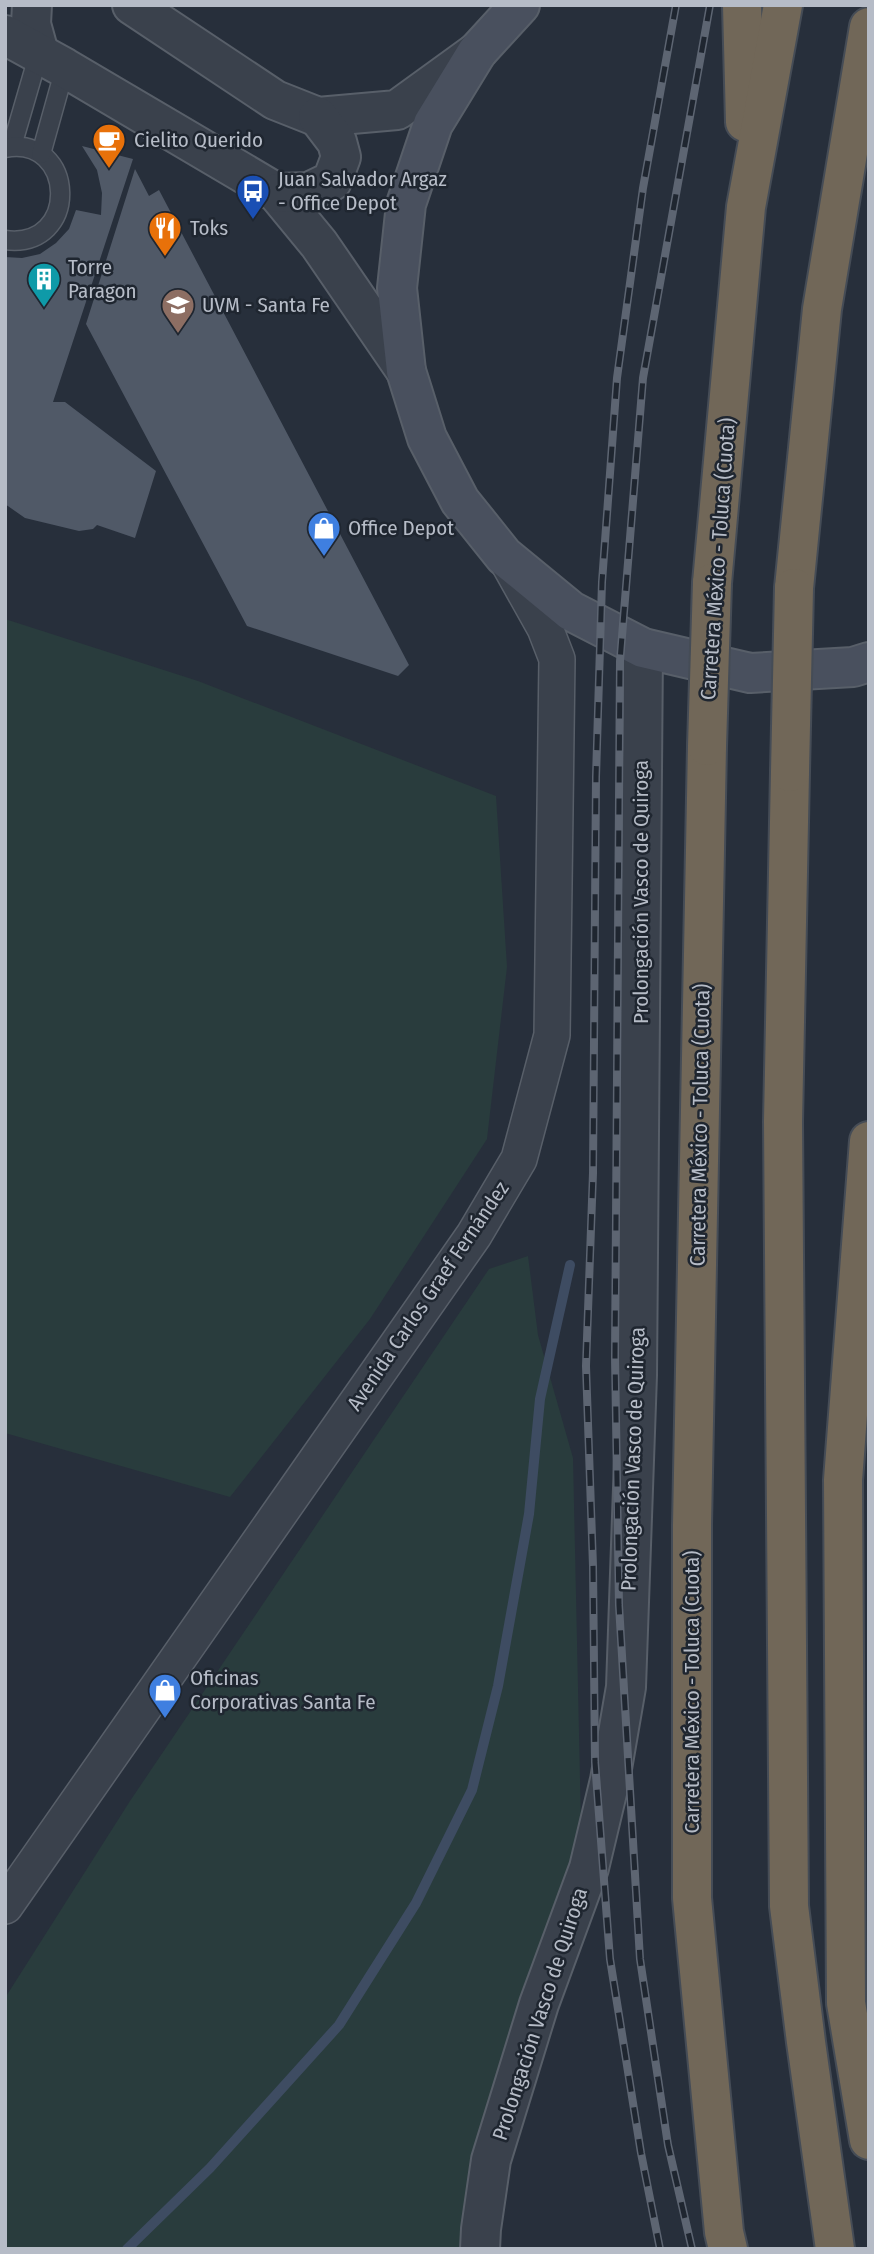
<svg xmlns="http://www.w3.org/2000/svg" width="874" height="2254" font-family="'Fira Sans Condensed',sans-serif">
<rect width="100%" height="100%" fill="#272f3b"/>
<g fill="#293c3d">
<path d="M5 619 198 681 496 796 507 967 487 1139 370 1319 230 1497 5 1433Z"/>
<path d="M528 1256 538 1335 573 1458 581 1825 535 1972 485 2111 470 2168 459 2249H5V1998L130 1801 489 1269Z"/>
</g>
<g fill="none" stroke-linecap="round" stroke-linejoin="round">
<path stroke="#3e4c62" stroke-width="10" d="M127 2249 210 2168 339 2025 416 1903 472 1790 498 1686 529 1514 540 1399 570 1265"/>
</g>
<g fill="#505967">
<path d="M82 146 133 159 53 402H65L156 471 135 538 97 525 93 529 79 531 25 518 5 504V257L22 258 40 254 56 243 69 229 76 210 101 215 102 193 97 170Z"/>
<path d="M135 169 149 196 159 190 409 665 398 676 247 626 86 324Z"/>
</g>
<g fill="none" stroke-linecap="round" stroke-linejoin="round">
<defs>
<g id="service">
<path d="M12 146 39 53"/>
<path d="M5 148C76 134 81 250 5 240"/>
<path d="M41 154 65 68"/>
</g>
<path id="minor" d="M5 1906 474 1235 519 1159 552 1035 557 659 545 628 508 562"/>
<g id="tertiary">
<path d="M32 5 31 24 39 53"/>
<path d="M132 5 275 100 318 117 397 110 477 52"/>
<path d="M5 35 65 68 277 193 319 244 406 371"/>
<path d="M277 193 309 192 332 181 341 157 337 142 318 117"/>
<path d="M480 2249 481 2229 491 2160 539 2004 589 1868 610 1780 626 1687 637 1375 643 648"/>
</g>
<path id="secondary" d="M520 5 477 52 433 124 406 204 397 288 406 371 427 438 460 501 504 556 571 611 643 648 750 673 853 667 869 662"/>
<g id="motorway">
<path d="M742 5 745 122"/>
<path d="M712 583 746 207 783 5"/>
<path d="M794 588 822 309 869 27"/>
<path d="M707 746 692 1525V1898L724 2232 728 2249"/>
<path d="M790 772 783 1122 789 1906 806 2042 835 2249"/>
<path d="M869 1141 843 1480 846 2003 869 2140"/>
</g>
</defs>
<use href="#service" stroke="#585f69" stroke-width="21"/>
<use href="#minor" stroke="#585f69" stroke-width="38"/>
<use href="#tertiary" stroke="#585f69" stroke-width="42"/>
<use href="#secondary" stroke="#585f69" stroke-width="42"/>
<use href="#motorway" stroke="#454c56" stroke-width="42"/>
<use href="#service" stroke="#3a414c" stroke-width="18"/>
<use href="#minor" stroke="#3a414c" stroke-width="35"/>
<use href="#tertiary" stroke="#3a414c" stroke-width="38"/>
<use href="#secondary" stroke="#49505e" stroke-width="38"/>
<use href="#motorway" stroke="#716758" stroke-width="38"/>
<defs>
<g id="rail">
<path d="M660 2249 641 2153 610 1959 595 1762 593 1566 586 1366 593 1173 596 777 602 582 617 378 643 188 676 5"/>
<path d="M692 2249 668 2145 640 1959 619 1605 615 1357 620 661 643 378 710 5"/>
</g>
</defs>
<use href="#rail" stroke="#5d6572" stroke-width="8"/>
<use href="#rail" stroke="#1f2630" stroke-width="5" stroke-dasharray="16" stroke-linecap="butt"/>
<defs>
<g id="motorway-bridge">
<path d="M707 746 712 583"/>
<path d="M790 772 794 588"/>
</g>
</defs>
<use href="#motorway-bridge" stroke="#454c56" stroke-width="42" stroke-linecap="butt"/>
<use href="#motorway-bridge" stroke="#716758" stroke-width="38"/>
</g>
<defs>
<symbol id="cafe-pin" viewBox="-11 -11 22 30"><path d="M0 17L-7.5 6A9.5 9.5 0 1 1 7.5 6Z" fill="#e8710a" stroke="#1f2630"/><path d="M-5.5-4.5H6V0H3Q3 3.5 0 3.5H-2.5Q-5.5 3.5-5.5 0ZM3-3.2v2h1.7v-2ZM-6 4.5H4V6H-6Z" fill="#fff"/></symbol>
<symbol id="bus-pin" viewBox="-11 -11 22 30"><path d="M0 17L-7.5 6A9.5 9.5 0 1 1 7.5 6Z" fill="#1a4fb4" stroke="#1f2630"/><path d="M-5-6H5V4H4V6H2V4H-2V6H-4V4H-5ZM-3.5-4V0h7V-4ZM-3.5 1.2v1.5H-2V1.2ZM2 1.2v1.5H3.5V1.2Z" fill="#fff"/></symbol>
<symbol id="restaurant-pin" viewBox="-11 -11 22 30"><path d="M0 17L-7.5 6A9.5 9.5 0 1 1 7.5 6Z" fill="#e8710a" stroke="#1f2630"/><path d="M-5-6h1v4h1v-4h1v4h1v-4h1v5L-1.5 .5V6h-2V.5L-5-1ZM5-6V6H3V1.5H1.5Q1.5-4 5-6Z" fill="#fff"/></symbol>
<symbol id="building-pin" viewBox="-11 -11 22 30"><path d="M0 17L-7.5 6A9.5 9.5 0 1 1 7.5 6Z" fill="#0f9aa8" stroke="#1f2630"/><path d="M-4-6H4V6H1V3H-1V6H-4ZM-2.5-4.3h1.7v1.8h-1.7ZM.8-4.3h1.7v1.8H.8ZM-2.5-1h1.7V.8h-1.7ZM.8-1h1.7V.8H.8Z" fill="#fff"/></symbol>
<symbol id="university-pin" viewBox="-11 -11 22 30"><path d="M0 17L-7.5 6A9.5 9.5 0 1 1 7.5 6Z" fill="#8d6e63" stroke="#1f2630"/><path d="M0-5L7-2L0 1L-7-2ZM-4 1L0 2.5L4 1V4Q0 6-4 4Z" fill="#fff"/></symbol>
<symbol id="shop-pin" viewBox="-11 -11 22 30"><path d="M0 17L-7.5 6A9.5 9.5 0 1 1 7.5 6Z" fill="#3f7fe0" stroke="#1f2630"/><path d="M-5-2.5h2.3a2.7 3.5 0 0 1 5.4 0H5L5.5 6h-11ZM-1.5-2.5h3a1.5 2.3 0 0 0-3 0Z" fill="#fff"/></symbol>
</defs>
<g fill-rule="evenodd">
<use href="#cafe-pin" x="90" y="121" width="38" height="52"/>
<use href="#bus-pin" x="234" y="172" width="38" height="52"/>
<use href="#restaurant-pin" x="146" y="209" width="38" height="52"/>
<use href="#building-pin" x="25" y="260" width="38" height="52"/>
<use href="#university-pin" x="159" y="286" width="38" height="52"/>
<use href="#shop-pin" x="305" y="509" width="38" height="52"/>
<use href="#shop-pin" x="146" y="1671" width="38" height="52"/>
</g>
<g text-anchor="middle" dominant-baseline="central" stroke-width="5" stroke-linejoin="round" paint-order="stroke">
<g font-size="21" fill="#b6bcc7" stroke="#1f2630" text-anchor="start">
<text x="134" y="140">Cielito Querido</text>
<text x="278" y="179">Juan Salvador Argaz<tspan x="278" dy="24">- Office Depot</tspan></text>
<text x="190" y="228">Toks</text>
<text x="68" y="267">Torre<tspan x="68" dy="24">Paragon</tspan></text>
<text x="202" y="305">UVM - Santa Fe</text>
<text x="348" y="528">Office Depot</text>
<text x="190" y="1678">Oficinas<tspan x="190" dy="24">Corporativas Santa Fe</tspan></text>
</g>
<g font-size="21" fill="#b6bcc7" stroke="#1f2630">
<text transform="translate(718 559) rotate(-86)">Carretera México - Toluca (Cuota)</text>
<text transform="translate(641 892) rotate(-90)">Prolongación Vasco de Quiroga</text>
<text transform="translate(700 1125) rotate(-89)">Carretera México - Toluca (Cuota)</text>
<text transform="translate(428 1296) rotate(-56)">Avenida Carlos Graef Fernández</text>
<text transform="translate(633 1459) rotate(-88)">Prolongación Vasco de Quiroga</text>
<text transform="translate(692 1692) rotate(-90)">Carretera México - Toluca (Cuota)</text>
<text transform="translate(540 2014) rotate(-72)">Prolongación Vasco de Quiroga</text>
</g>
</g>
<rect width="874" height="2254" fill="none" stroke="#b6bcc7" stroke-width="14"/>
</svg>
